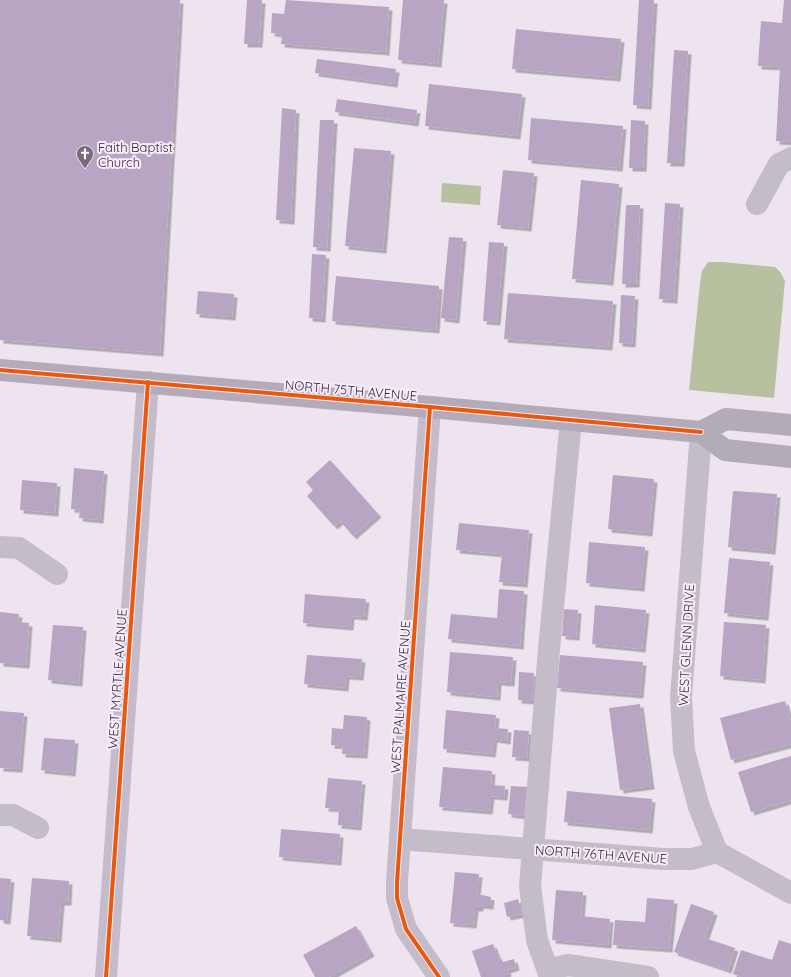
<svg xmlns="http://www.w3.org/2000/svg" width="791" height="977" font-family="Quicksand,sans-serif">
<defs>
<filter id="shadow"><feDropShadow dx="3.5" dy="3.5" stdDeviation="0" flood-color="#0004"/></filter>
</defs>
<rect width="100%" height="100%" fill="#ede4ef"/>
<g fill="#b7c19f">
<path d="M442 183 481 186 480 205 441 202Z"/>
<path d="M708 262H723L775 267 781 273 785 281 774 398 689 390 700 283 702 271Z"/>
</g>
<g fill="#b7a5c3" filter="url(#shadow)">
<path d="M0 0H180L160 353 0 340Z"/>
<path d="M247 0H262L259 44H244Z"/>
<path d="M286 0 389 7 386 52 281 44 282 34 271 33 272 13 284 14Z"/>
<path d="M403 0H444L438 64 398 60Z"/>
<path d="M639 0H654L648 106 633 105Z"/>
<path d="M784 0H791V142L776 141 780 67 758 66 761 21 782 23Z"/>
<path d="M516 29 621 39 617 78 512 69Z"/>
<path d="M674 50 688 51 681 163H667Z"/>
<path d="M317 59 396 69 394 84 315 73Z"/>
<path d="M429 84 522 94 517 136 425 126Z"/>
<path d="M337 99 417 110 415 123 335 112Z"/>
<path d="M282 108 296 110 291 221 276 220Z"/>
<path d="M531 118 623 126 619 168 528 160Z"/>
<path d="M320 120H334L327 248 313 247Z"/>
<path d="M631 120 645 121 643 168H629Z"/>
<path d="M354 148 391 151 383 250 345 246Z"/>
<path d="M503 170 534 173 528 228 497 225Z"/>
<path d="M581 180 619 184 610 282 572 279Z"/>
<path d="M665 203 680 204 674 300 659 299Z"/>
<path d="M626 205H640L636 284H622Z"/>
<path d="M449 237 463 238 456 320 441 318Z"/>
<path d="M489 242 504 243 497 322 483 321Z"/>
<path d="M312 254 326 255 322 319 309 318Z"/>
<path d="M336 276 439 286 436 330 332 321Z"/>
<path d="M198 291 234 294 232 317 196 314Z"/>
<path d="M508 293 613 301 609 347 504 339Z"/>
<path d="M621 295 635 296 632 344 619 343Z"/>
<path d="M330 460 378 514 353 536 340 521 334 526 307 496 313 490 306 482Z"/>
<path d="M74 468 104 471 100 520 79 518 80 510 71 509Z"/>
<path d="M613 475 654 479 649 533 608 529Z"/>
<path d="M22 480 57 483 55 513 20 510Z"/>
<path d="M733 491 777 494 772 551 728 547Z"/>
<path d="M459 523 529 530 524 584 499 582 502 554 456 550Z"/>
<path d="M589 542 645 547 641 588 586 583Z"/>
<path d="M729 558 770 562 765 617 724 613Z"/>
<path d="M499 589 524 591 520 646 448 639 451 614 497 618Z"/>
<path d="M305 594 366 599 364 617 351 616 350 627 303 623Z"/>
<path d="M595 605 646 610 642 649 592 644Z"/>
<path d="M564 609 578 610 576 637 562 636Z"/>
<path d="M0 612 19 614 18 622 29 623 26 665 0 663Z"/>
<path d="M724 622 766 625 762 680 720 676Z"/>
<path d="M53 625 83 627 79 683 48 680Z"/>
<path d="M450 652 513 657 511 683 498 682 497 697 447 692Z"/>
<path d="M307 655 362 659 360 677 346 676 345 688 304 684Z"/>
<path d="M560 655 643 662 640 695 557 688Z"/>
<path d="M519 672 534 673 532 701 518 700Z"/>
<path d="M785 701 791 722V744L731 760 720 718Z"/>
<path d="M640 704 651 786 620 790 609 708Z"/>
<path d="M446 710 496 715 495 728 508 729 507 741 494 739 492 754 443 749Z"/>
<path d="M0 711 24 713 19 769 0 768Z"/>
<path d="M344 715 367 717 364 755 342 754 343 746 331 745 332 728 343 729Z"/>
<path d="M514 730 529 731 527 758 512 757Z"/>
<path d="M44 738 75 740 72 773 41 770Z"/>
<path d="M791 756V800L751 812 738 772Z"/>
<path d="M443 767 492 771 491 785 505 786 504 797 491 796 489 811 439 807Z"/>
<path d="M328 778 362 781 358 827 338 825 339 809 325 808Z"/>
<path d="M511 786 527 787 524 816 508 814Z"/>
<path d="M567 791 652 799 649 830 564 822Z"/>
<path d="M281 829 340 834 338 862 279 857Z"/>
<path d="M455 872 479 874 477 894 491 897 490 906 480 905V908H475L473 925 450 923Z"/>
<path d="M0 878 11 879 7 921 0 920Z"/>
<path d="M32 878 69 881 68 902H61L58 939 27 936Z"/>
<path d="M556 890 583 892 581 916 610 919 608 945 552 940Z"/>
<path d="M647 898 674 900 669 949 613 945 615 920 645 922Z"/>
<path d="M518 899 522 914 507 917 504 903Z"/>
<path d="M691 904 714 912 705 938 735 948 728 970 674 952Z"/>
<path d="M356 926 371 953 329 977H315L303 955Z"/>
<path d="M779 940 791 944V977H742L733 974 741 950 772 960Z"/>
<path d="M493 944 499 960 502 959 503 962 514 959 516 967 507 970 508 973 505 975V977H481L472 951Z"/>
</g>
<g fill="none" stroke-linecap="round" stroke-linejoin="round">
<g stroke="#c5bcc9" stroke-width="22">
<path d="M757 204 779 164 791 158"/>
<path d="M430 407 397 882V898L406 929 439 977"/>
<path d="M701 432 681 697 684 751 699 807 717 852"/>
<path d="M0 547 19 548 57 574"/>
<path d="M0 815H13L38 828"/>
<path d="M400 839 663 859H692L717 852 791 893"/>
<path d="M548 970 568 965 648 977"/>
<path d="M106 977 148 382"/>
<path d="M550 977 537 940 530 886 549 649 571 420"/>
</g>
<g stroke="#b4abb8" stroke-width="22">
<path d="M0 370 430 407 701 432 725 450 791 457"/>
<path d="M701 432 726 419 791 425"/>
</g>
<defs>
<g id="cycleway">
<path d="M0 370 430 407 701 432"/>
<path d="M430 407 397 882V898L406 929 439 977"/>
<path d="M106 977 148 382"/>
</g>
</defs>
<use href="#cycleway" stroke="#f8ecfb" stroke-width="6"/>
<use href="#cycleway" stroke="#e8590c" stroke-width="4"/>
</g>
<defs>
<symbol id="church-pin" viewBox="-11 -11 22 30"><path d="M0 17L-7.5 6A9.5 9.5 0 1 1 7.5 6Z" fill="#756b79" stroke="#f8ecfb"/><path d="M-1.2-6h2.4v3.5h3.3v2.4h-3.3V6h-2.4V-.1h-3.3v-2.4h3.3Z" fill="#fff"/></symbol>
</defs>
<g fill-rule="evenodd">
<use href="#church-pin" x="75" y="144" width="20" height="27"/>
</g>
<g text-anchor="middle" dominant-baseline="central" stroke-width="4" stroke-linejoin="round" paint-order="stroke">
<g font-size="13" fill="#342a3a" stroke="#f8ecfb" text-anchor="start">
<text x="98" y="147">Faith Baptist<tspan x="98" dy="15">Church</tspan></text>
</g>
<g font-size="13" fill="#342a3a" stroke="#f8ecfb">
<text transform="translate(351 390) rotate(5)">NORTH 75TH AVENUE</text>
<text transform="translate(686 645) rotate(-87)">WEST GLENN DRIVE</text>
<text transform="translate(117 679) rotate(-86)">WEST MYRTLE AVENUE</text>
<text transform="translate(400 697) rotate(-86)">WEST PALMAIRE AVENUE</text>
<text transform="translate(601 854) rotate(4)">NORTH 76TH AVENUE</text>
</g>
</g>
</svg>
